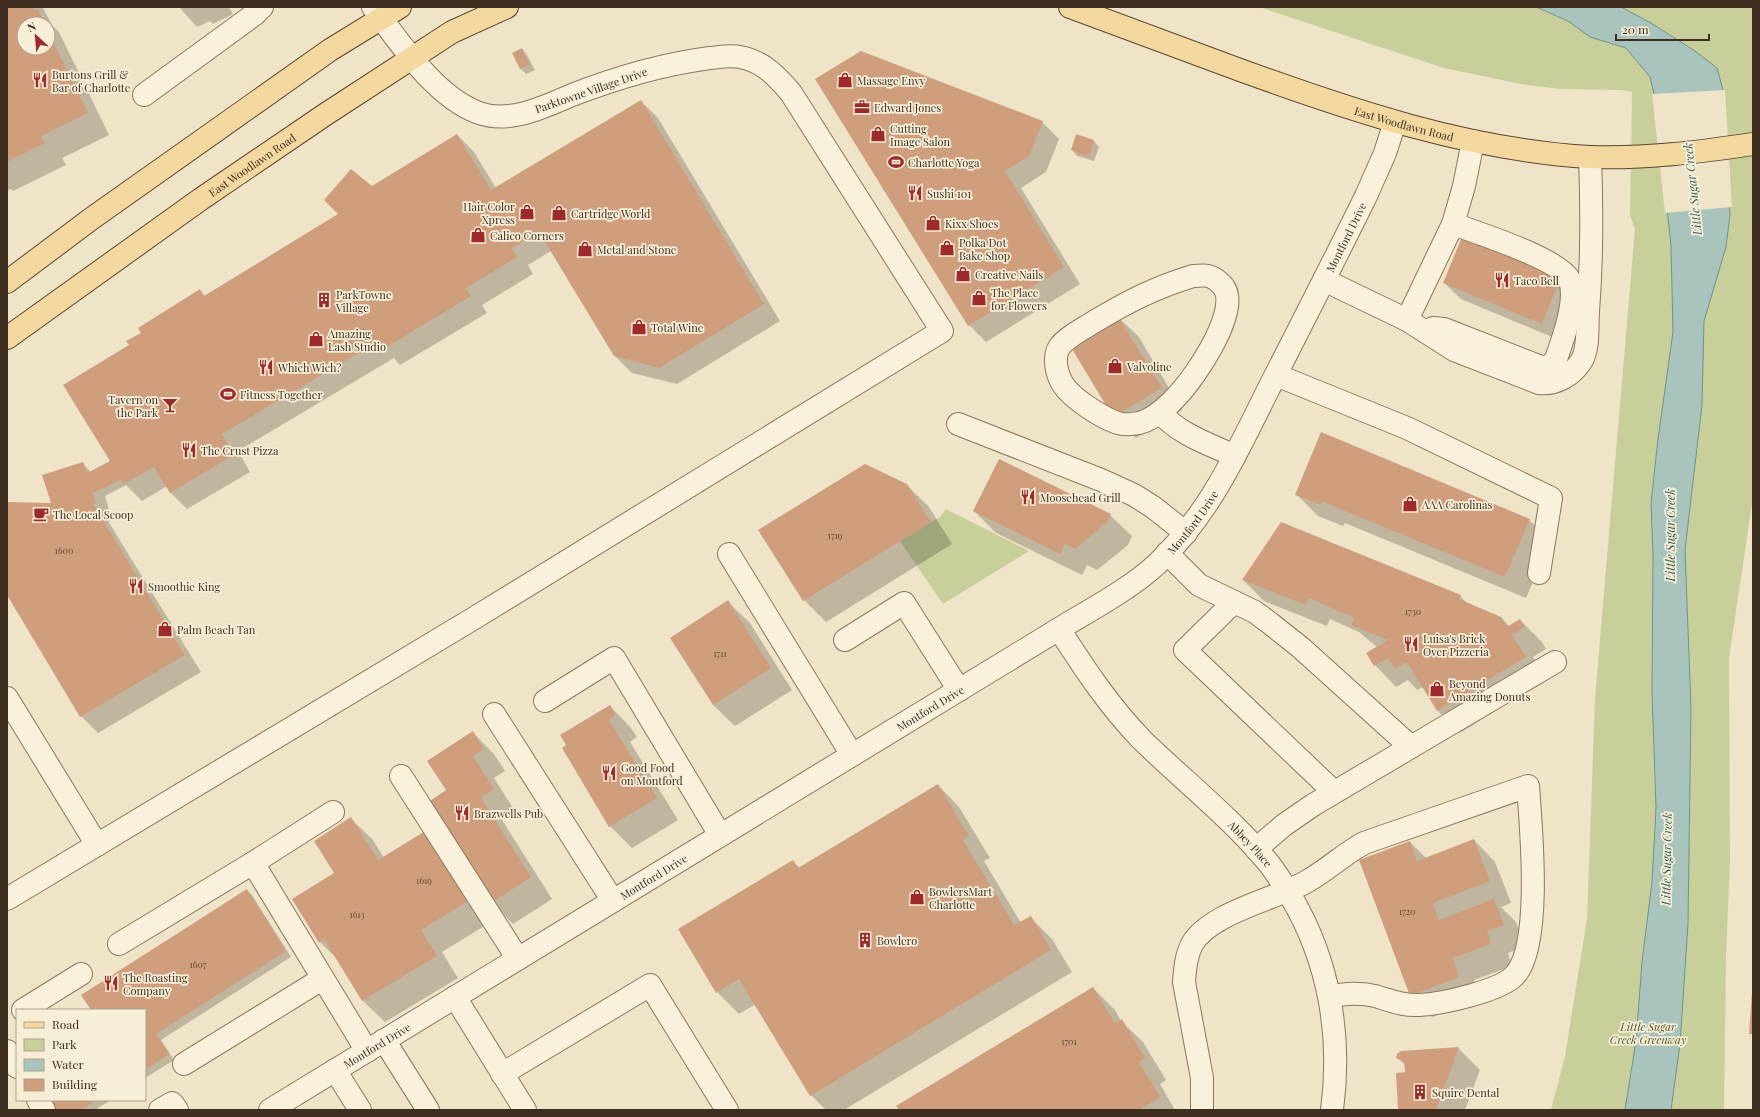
<svg xmlns="http://www.w3.org/2000/svg" width="1760" height="1117" font-family="'Playfair Display',serif">
<rect width="100%" height="100%" fill="#f0e4c8"/>
<g fill="#c9cf9b">
<path d="M1259 7H1753V497L1729 658 1730 862 1726 957 1724 1110H1551L1565 1056 1587 919 1595 699 1600 639 1635 229 1630 215 1632 92 1621 90 1561 89 1521 84 1444 68Z"/>
<path d="M946 509 1029 551 943 604 900 541 940 517Z"/>
</g>
<path fill="#a9c4bc" stroke="#6f938a" d="M1536 7H1621L1651 23 1695 51 1717 68 1723 90 1730 215 1726 247 1704 321 1702 405 1685 550 1691 708 1688 924 1680 1044 1671 1110H1625L1636 1041 1642 962 1652 882 1656 808 1652 692 1653 554 1651 503 1658 439 1673 332 1671 245 1654 94 1650 77 1626 48 1590 37 1568 21Z"/>
<path fill="#f0e4c8" d="M1725 90 1732 207 1665 213 1652 94Z"/>
<g fill="#0003" fill-rule="evenodd">
<path d="M7 7 43 8 52 25 59 32 109 135 62 158 66 165 13 191 11 189 7 191ZM24 24H48V48H24Z"/>
<path d="M179 7H229L233 14 213 24 210 21 197 27Z"/>
<path d="M522 49 527 55 535 70 526 74 521 69 513 53Z"/>
<path d="M861 52 1042 122 1059 139 1046 172 1021 188 1080 284 986 342 969 325Z"/>
<path d="M641 101 658 118 780 321 677 384 632 373 615 356 551 251 528 265 533 274 482 305 487 313 400 365 394 358 238 451 250 472 187 509 170 492 167 486 142 501 126 485 105 496 112 520 108 521 201 672 98 733 81 716 7 593V503L52 504 83 464 91 472 112 462 130 346 142 333 200 291 205 296 339 214 372 188 457 135 474 152 496 188Z"/>
<path d="M1094 141 1099 147 1094 161 1077 156 1072 150Z"/>
<path d="M1561 278 1578 295 1559 340 1461 299 1444 283Z"/>
<path d="M1117 316 1139 337 1182 410 1136 438 1114 417Z"/>
<path d="M907 485 929 507 952 544 826 622 804 600Z"/>
<path d="M1296 494 1529 520 1551 541 1526 598 1345 523 1343 526 1318 516Z"/>
<path d="M974 511 1110 515 1132 536 1128 545 1097 570 1087 565 1082 575 996 533Z"/>
<path d="M1243 580 1460 596 1469 605 1501 617 1510 627 1520 620 1542 642 1546 649 1533 657 1547 679 1460 733 1438 711 1423 687 1417 690 1408 680 1396 687 1375 665 1377 647 1359 632 1330 619 1327 626 1264 601Z"/>
<path d="M728 602 750 623 792 690 735 726 713 705Z"/>
<path d="M610 706 631 728 637 737 630 742 678 820 632 848 610 826 567 745Z"/>
<path d="M473 733 494 754 505 771 494 778 515 811 502 820 552 899 513 924 491 902 447 791Z"/>
<path d="M938 785 959 807 990 858 984 861 1021 923 1030 917 1052 939 1072 972 844 1110H826L811 1095 756 1004 739 1014 717 992 793 861 800 868Z"/>
<path d="M351 819 373 840 384 858 427 831 491 922 442 952 458 978 385 1022 363 1001 338 960 320 942 335 873Z"/>
<path d="M1474 840 1495 862 1511 903 1501 907 1516 922 1525 946 1508 953 1512 966 1474 980 1480 999 1432 1017 1411 995 1410 842 1426 858Z"/>
<path d="M246 890 252 895 291 957 161 1040 174 1060 145 1078V1010H92Z"/>
<path d="M1093 988 1115 1010 1121 1021 1143 1042 1166 1080 1160 1084 1175 1110H900Z"/>
<path d="M1458 1048 1480 1070 1465 1110H1399L1406 1073V1066L1399 1059Z"/>
<path d="M48 1100H111L95 1110H54Z"/>
</g>
<g fill="#cf9f7d">
<path d="M7 7H33L35 10 37 9 45 24H24V48H48V31L88 113 41 136 45 143 7 162Z"/>
<path d="M522 48 530 65 520 69 512 53Z"/>
<path d="M861 51 1043 121 1029 156 1005 171 1064 267 968 326 815 79Z"/>
<path d="M641 100 764 304 659 368 614 356 539 232 512 248 517 257 466 288 471 296 383 349 379 341 222 434 234 455 170 493 154 467 124 484 121 480 93 493 96 503 93 504 185 655 80 717 7 595V502L51 503 42 475 83 462 87 473 110 461 63 385 129 345 126 341 141 333 138 328 200 289 204 296 338 214 324 200 351 169 372 186 457 134 491 190Z"/>
<path d="M1076 134 1094 140 1089 157 1071 150Z"/>
<path d="M1462 237 1561 277 1542 324 1443 283Z"/>
<path d="M1117 315 1162 388 1113 417 1069 344Z"/>
<path d="M1321 432 1530 519 1505 577 1323 502 1321 505 1295 495Z"/>
<path d="M999 459 1111 514 1106 523 1075 549 1065 544 1060 554 973 511Z"/>
<path d="M865 464 907 484 931 522 803 601 758 530Z"/>
<path d="M1281 522 1461 595 1459 599 1501 617 1507 627 1520 619 1525 627 1512 635 1526 657 1437 711 1407 662 1395 669 1388 658 1374 666 1366 653 1388 640 1351 625 1354 618 1309 598 1306 605 1242 580Z"/>
<path d="M728 600 771 668 713 705 670 638Z"/>
<path d="M610 705 616 715 609 720 657 798 609 827 562 748 566 745 560 735Z"/>
<path d="M473 731 484 749 473 756 494 789 481 798 531 877 491 903 427 803 446 790 427 761Z"/>
<path d="M938 784 969 836 963 840 1014 925 1031 916 1051 950 810 1096 739 979 716 993 678 929 793 860 798 868Z"/>
<path d="M351 817 378 860 427 830 470 900 421 930 437 956 362 1001 324 939 319 943 292 899 334 873 314 841Z"/>
<path d="M1474 839 1490 881 1433 903 1439 920 1494 899 1504 925 1487 931 1491 944 1453 958 1459 977 1410 996 1359 860 1410 841 1417 861Z"/>
<path d="M247 889 286 951 156 1034 169 1054 145 1070V1010H91L81 995Z"/>
<path d="M1093 987 1115 1023 1122 1019 1145 1058 1139 1062 1160 1097 1139 1110H899L896 1106Z"/>
<path d="M1752 991H1753V1034H1749Z"/>
<path d="M1459 1047 1436 1110H1398L1396 1073 1405 1072 1404 1062 1396 1058 1397 1054 1401 1051Z"/>
<path d="M47 1100H97L81 1110H53Z"/>
</g>
<g fill="none" stroke-linecap="round" stroke-linejoin="round">
<defs>
<g id="minor">
<path d="M144 95 255 14 262 7"/>
<path d="M1193 276C1198 276 1204 275 1208 276 1213 277 1218 281 1221 284 1245 305 1195 377 1178 395 1168 406 1155 419 1139 423 1133 424 1128 425 1122 424 1106 421 1073 399 1064 386 1057 376 1052 357 1060 346 1068 336 1081 330 1092 323 1127 302 1154 288 1193 276Z"/>
<path d="M1324 280 1407 320 1454 350 1539 383C1556 385 1573 375 1582 360 1589 347 1587 327 1588 312 1592 260 1592 209 1590 157"/>
<path d="M1407 320 1453 224 1464 186 1473 141"/>
<path d="M1433 328 1444 329 1541 367C1549 367 1551 366 1556 359 1563 339 1577 301 1570 281 1563 260 1475 232 1453 224"/>
<path d="M1276 375 1407 428 1551 498 1539 573"/>
<path d="M1160 412C1178 434 1209 444 1235 456"/>
<path d="M958 424 1101 480 1134 495 1153 507 1186 533"/>
<path d="M1167 553 1199 585 1255 612 1271 624 1300 647 1411 747 1313 805 1284 825 1256 849"/>
<path d="M729 554 852 755"/>
<path d="M1234 602 1185 650 1334 792"/>
<path id="s1" d="M1059 629C1084 668 1109 706 1142 740 1183 780 1229 816 1266 860 1275 870 1282 883 1290 895 1329 960 1342 1035 1332 1110"/>
<path d="M845 640 904 603 959 690"/>
<path d="M7 698 97 845"/>
<path d="M545 701 614 658 720 835"/>
<path d="M494 714 613 901"/>
<path d="M1411 747 1555 662"/>
<path d="M401 776 518 959"/>
<path d="M253 863 333 812"/>
<path d="M7 899 471 620 942 331 791 93C777 76 762 61 740 57 730 55 720 57 710 58 663 64 616 78 572 95 544 107 510 124 479 113 435 97 400 43 373 7"/>
<path d="M119 944 253 863 367 1051"/>
<path d="M455 997 525 1110"/>
<path d="M23 1010 81 974"/>
<path d="M384 1040 428 1110"/>
<path d="M7 1051 17 1067"/>
<path d="M184 1064 322 979"/>
<path d="M335 1070 360 1110"/>
<path d="M502 1074 650 985 727 1110"/>
<path d="M38 1100 44 1110"/>
<path d="M160 1110 172 1103 177 1110"/>
<path id="s2" d="M270 1110 1059 629C1090 610 1130 589 1157 564 1210 513 1236 454 1268 390 1301 325 1334 261 1366 196L1385 153 1395 122"/>
<path d="M1202 1110V1078L1184 982C1185 969 1186 956 1192 944 1210 913 1275 899 1306 882 1327 870 1344 854 1364 843L1528 786C1531 828 1542 942 1516 974 1502 991 1441 1004 1419 1005 1403 1006 1389 1000 1375 996 1360 992 1345 994 1330 996"/>
</g>
<g id="major">
<path id="s3" d="M1070 7C1127 28 1184 49 1240 70 1353 111 1469 150 1590 157 1645 159 1699 152 1753 144"/>
<path d="M7 282 91 219 330 50 400 7"/>
<path id="s4" d="M7 338 201 199 326 114 452 32 507 7"/>
</g>
</defs>
<use href="#minor" stroke="#8d765c" stroke-width="24"/>
<use href="#major" stroke="#5b4430" stroke-width="24"/>
<use href="#minor" stroke="#faf1dc" stroke-width="22"/>
<use href="#major" stroke="#f3d9a0" stroke-width="22"/>
</g>
<defs>
<symbol id="restaurant-bare" viewBox="-9 -9 18 18"><path d="M-5-6h1v4h1v-4h1v4h1v-4h1v5L-1.5 .5V6h-2V.5L-5-1ZM5-6V6H3V1.5H1.5Q1.5-4 5-6Z" fill="#9e2a2b" stroke="#f7eed8" stroke-width="2.5" paint-order="stroke"/></symbol>
<symbol id="shop-bare" viewBox="-9 -9 18 18"><path d="M-5-2.5h2.3a2.7 3.5 0 0 1 5.4 0H5L5.5 6h-11ZM-1.5-2.5h3a1.5 2.3 0 0 0-3 0Z" fill="#9e2a2b" stroke="#f7eed8" stroke-width="2.5" paint-order="stroke"/></symbol>
<symbol id="office-bare" viewBox="-9 -9 18 18"><path d="M-6-3h4V-5.5h4V-3h4V5H-6ZM-1-4.5V-3h2v-1.5ZM-6 0V1H6V0Z" fill="#9e2a2b" stroke="#f7eed8" stroke-width="2.5" paint-order="stroke"/></symbol>
<symbol id="stadium-bare" viewBox="-9 -9 18 18"><path d="M0-5a6.5 5 0 1 0 0 10a6.5 5 0 1 0 0-10ZM-3.5-1.8h7v3.6h-7Z" fill="#9e2a2b" stroke="#f7eed8" stroke-width="2.5" paint-order="stroke"/></symbol>
<symbol id="building-bare" viewBox="-9 -9 18 18"><path d="M-4-6H4V6H1V3H-1V6H-4ZM-2.5-4.3h1.7v1.8h-1.7ZM.8-4.3h1.7v1.8H.8ZM-2.5-1h1.7V.8h-1.7ZM.8-1h1.7V.8H.8Z" fill="#9e2a2b" stroke="#f7eed8" stroke-width="2.5" paint-order="stroke"/></symbol>
<symbol id="bar-bare" viewBox="-9 -9 18 18"><path d="M-6-5H6L.8 .8V4.5H3.5V6h-7V4.5H-.8V.8Z" fill="#9e2a2b" stroke="#f7eed8" stroke-width="2.5" paint-order="stroke"/></symbol>
<symbol id="cafe-bare" viewBox="-9 -9 18 18"><path d="M-5.5-4.5H6V0H3Q3 3.5 0 3.5H-2.5Q-5.5 3.5-5.5 0ZM3-3.2v2h1.7v-2ZM-6 4.5H4V6H-6Z" fill="#9e2a2b" stroke="#f7eed8" stroke-width="2.5" paint-order="stroke"/></symbol>
</defs>
<g fill-rule="evenodd">
<use href="#restaurant-bare" x="29" y="69" width="22" height="22"/>
<use href="#shop-bare" x="834" y="69" width="22" height="22"/>
<use href="#office-bare" x="851" y="96" width="22" height="22"/>
<use href="#shop-bare" x="867" y="123" width="22" height="22"/>
<use href="#stadium-bare" x="885" y="151" width="22" height="22"/>
<use href="#restaurant-bare" x="904" y="182" width="22" height="22"/>
<use href="#shop-bare" x="516" y="201" width="22" height="22"/>
<use href="#shop-bare" x="548" y="202" width="22" height="22"/>
<use href="#shop-bare" x="922" y="212" width="22" height="22"/>
<use href="#shop-bare" x="467" y="224" width="22" height="22"/>
<use href="#shop-bare" x="936" y="237" width="22" height="22"/>
<use href="#shop-bare" x="574" y="238" width="22" height="22"/>
<use href="#shop-bare" x="952" y="263" width="22" height="22"/>
<use href="#restaurant-bare" x="1491" y="269" width="22" height="22"/>
<use href="#shop-bare" x="968" y="287" width="22" height="22"/>
<use href="#building-bare" x="313" y="289" width="22" height="22"/>
<use href="#shop-bare" x="628" y="316" width="22" height="22"/>
<use href="#shop-bare" x="305" y="328" width="22" height="22"/>
<use href="#shop-bare" x="1104" y="355" width="22" height="22"/>
<use href="#restaurant-bare" x="255" y="356" width="22" height="22"/>
<use href="#stadium-bare" x="217" y="383" width="22" height="22"/>
<use href="#bar-bare" x="159" y="394" width="22" height="22"/>
<use href="#restaurant-bare" x="178" y="439" width="22" height="22"/>
<use href="#restaurant-bare" x="1017" y="486" width="22" height="22"/>
<use href="#shop-bare" x="1399" y="493" width="22" height="22"/>
<use href="#cafe-bare" x="30" y="503" width="22" height="22"/>
<use href="#restaurant-bare" x="125" y="575" width="22" height="22"/>
<use href="#shop-bare" x="154" y="618" width="22" height="22"/>
<use href="#restaurant-bare" x="1400" y="633" width="22" height="22"/>
<use href="#shop-bare" x="1426" y="678" width="22" height="22"/>
<use href="#restaurant-bare" x="598" y="762" width="22" height="22"/>
<use href="#restaurant-bare" x="451" y="802" width="22" height="22"/>
<use href="#shop-bare" x="906" y="886" width="22" height="22"/>
<use href="#building-bare" x="854" y="929" width="22" height="22"/>
<use href="#restaurant-bare" x="100" y="972" width="22" height="22"/>
<use href="#building-bare" x="1409" y="1081" width="22" height="22"/>
</g>
<g text-anchor="middle" dominant-baseline="central" stroke-width="3.5" stroke-linejoin="round" paint-order="stroke">
<g font-size="9" fill="#624a37">
<text x="835" y="535">1719</text>
<text x="64" y="550">1600</text>
<text x="1413" y="611">1730</text>
<text x="720" y="653">1711</text>
<text x="424" y="880">1619</text>
<text x="1407" y="911">1720</text>
<text x="357" y="914">1613</text>
<text x="198" y="964">1607</text>
<text x="1069" y="1041">1701</text>
</g>
<g font-size="11" fill="#3d2e20" stroke="#f7eed8" text-anchor="start">
<text x="52" y="74">Burtons Grill &amp;<tspan x="52" dy="13">Bar of Charlotte</tspan></text>
<text x="857" y="80">Massage Envy</text>
<text x="874" y="107">Edward Jones</text>
<text x="890" y="128">Cutting<tspan x="890" dy="13">Image Salon</tspan></text>
<text x="908" y="162">Charlotte Yoga</text>
<text x="927" y="193">Sushi 101</text>
<text x="515" y="206" text-anchor="end">Hair Color<tspan x="515" dy="13">Xpress</tspan></text>
<text x="571" y="213">Cartridge World</text>
<text x="945" y="223">Kixx Shoes</text>
<text x="490" y="235">Calico Corners</text>
<text x="959" y="242">Polka Dot<tspan x="959" dy="13">Bake Shop</tspan></text>
<text x="597" y="249">Metal and Stone</text>
<text x="975" y="274">Creative Nails</text>
<text x="1514" y="280">Taco Bell</text>
<text x="991" y="292">The Place<tspan x="991" dy="13">for Flowers</tspan></text>
<text x="336" y="294">ParkTowne<tspan x="336" dy="13">Village</tspan></text>
<text x="651" y="327">Total Wine</text>
<text x="328" y="333">Amazing<tspan x="328" dy="13">Lash Studio</tspan></text>
<text x="1127" y="366">Valvoline</text>
<text x="278" y="367">Which Wich?</text>
<text x="240" y="394">Fitness Together</text>
<text x="158" y="399" text-anchor="end">Tavern on<tspan x="158" dy="13">the Park</tspan></text>
<text x="201" y="450">The Crust Pizza</text>
<text x="1040" y="497">Moosehead Grill</text>
<text x="1422" y="504">AAA Carolinas</text>
<text x="53" y="514">The Local Scoop</text>
<text x="148" y="586">Smoothie King</text>
<text x="177" y="629">Palm Beach Tan</text>
<text x="1423" y="638">Luisa's Brick<tspan x="1423" dy="13">Over Pizzeria</tspan></text>
<text x="1449" y="683">Beyond<tspan x="1449" dy="13">Amazing Donuts</tspan></text>
<text x="621" y="767">Good Food<tspan x="621" dy="13">on Montford</tspan></text>
<text x="474" y="813">Brazwells Pub</text>
<text x="929" y="891">BowlersMart<tspan x="929" dy="13">Charlotte</tspan></text>
<text x="877" y="940">Bowlero</text>
<text x="123" y="977">The Roasting<tspan x="123" dy="13">Company</tspan></text>
<text x="1432" y="1092">Squire Dental</text>
</g>
<g font-size="11" fill="#3d2e20" stroke="#f7eed8">
<text transform="translate(591 90) rotate(-19)">Parktowne Village Drive</text>
<text stroke="none"><textPath href="#s3" startOffset="354">East Woodlawn Road</textPath></text>
<text stroke="none"><textPath href="#s4" startOffset="300">East Woodlawn Road</textPath></text>
<text stroke="none"><textPath href="#s2" startOffset="1421">Montford Drive</textPath></text>
<text stroke="none"><textPath href="#s2" startOffset="1097">Montford Drive</textPath></text>
<text stroke="none"><textPath href="#s2" startOffset="773">Montford Drive</textPath></text>
<text stroke="none"><textPath href="#s1" startOffset="289">Abbey Place</textPath></text>
<text stroke="none"><textPath href="#s2" startOffset="449">Montford Drive</textPath></text>
<text stroke="none"><textPath href="#s2" startOffset="125">Montford Drive</textPath></text>
</g>
<g font-size="11" font-style="italic" fill="#4d5a26" stroke="#f7eed8">
<text x="1648" y="1026">Little Sugar<tspan x="1648" dy="13">Creek Greenway</tspan></text>
</g>
<g font-size="12" font-style="italic" fill="#2f5d5a" stroke="#f7eed8">
<text transform="translate(1692 189) rotate(-96)">Little Sugar Creek</text>
<text transform="translate(1670 535) rotate(-90)">Little Sugar Creek</text>
<text transform="translate(1666 859) rotate(-89)">Little Sugar Creek</text>
</g>
</g>
<rect width="1760" height="1117" fill="none" stroke="#3d2e20" stroke-width="16"/>
<rect x="16" y="1009" width="130" height="92" fill="#f7eed8" stroke="#ada18e"/>
<rect x="24" y="1022" width="20" height="6" fill="#f3d9a0" stroke="#ada18e"/>
<text x="52" y="1029" font-size="12" fill="#3d2e20">Road</text>
<rect x="24" y="1039" width="20" height="12" fill="#c9cf9b" stroke="#ada18e"/>
<text x="52" y="1049" font-size="12" fill="#3d2e20">Park</text>
<rect x="24" y="1059" width="20" height="12" fill="#a9c4bc" stroke="#ada18e"/>
<text x="52" y="1069" font-size="12" fill="#3d2e20">Water</text>
<rect x="24" y="1079" width="20" height="12" fill="#cf9f7d" stroke="#ada18e"/>
<text x="52" y="1089" font-size="12" fill="#3d2e20">Building</text>
<g transform="translate(36 36) rotate(334)"><circle r="19" fill="#f7eed8" stroke="#ada18e"/>
<path d="M0-3L7 15L0 10L-7 15Z" fill="#9e2a2b"/>
<text y="-6" font-size="11" font-weight="bold" text-anchor="middle" fill="#3d2e20">N</text>
</g>
<path d="M1616 34v6h93v-6" fill="none" stroke="#3d2e20" stroke-width="2"/>
<text x="1622" y="34" font-size="12" fill="#3d2e20" stroke="#f7eed8" stroke-width="3" paint-order="stroke">20 m</text>
</svg>
